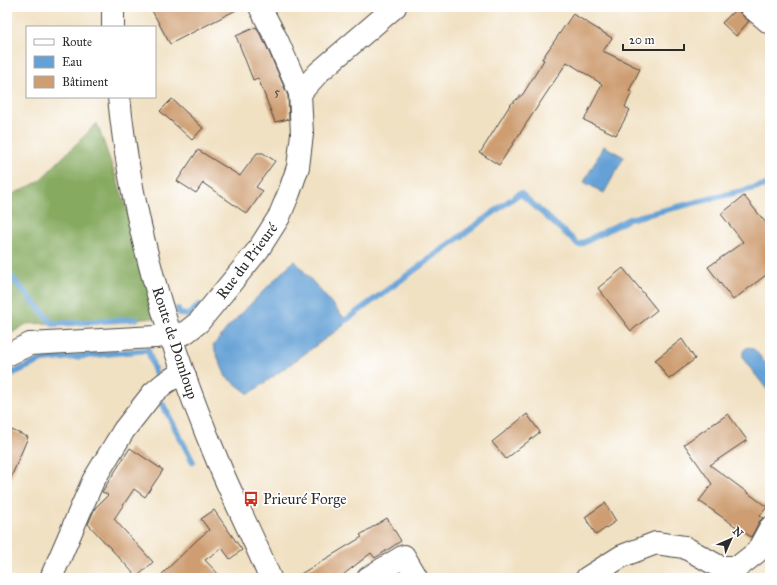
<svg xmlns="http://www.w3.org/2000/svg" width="777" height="585" font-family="'IM FELL Great Primer',serif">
<rect width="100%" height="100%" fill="#fff"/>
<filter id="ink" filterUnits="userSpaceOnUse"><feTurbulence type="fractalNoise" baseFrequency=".025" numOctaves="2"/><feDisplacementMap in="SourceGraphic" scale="8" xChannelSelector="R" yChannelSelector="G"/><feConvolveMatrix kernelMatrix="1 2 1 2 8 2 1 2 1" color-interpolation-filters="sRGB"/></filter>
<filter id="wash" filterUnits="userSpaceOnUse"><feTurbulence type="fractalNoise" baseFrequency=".012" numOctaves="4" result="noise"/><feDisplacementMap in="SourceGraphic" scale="16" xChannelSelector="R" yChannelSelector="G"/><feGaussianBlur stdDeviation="0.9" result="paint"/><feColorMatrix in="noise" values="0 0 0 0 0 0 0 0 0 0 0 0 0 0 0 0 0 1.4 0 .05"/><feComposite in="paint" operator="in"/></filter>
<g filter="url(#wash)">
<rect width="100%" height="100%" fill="#f1e1c3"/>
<path fill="#86aa60" stroke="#586a46" d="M97 123 165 318 26 324 7 336V197L38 182Z"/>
<g fill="#65a1d5" stroke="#486680">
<path d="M604 146 624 157 604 193 584 182Z"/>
<path d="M294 260 346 320 343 326 249 394 226 377 213 346 228 327Z"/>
<path d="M749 347 755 350 770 369V390L768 391 744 360C742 354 742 349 749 347Z"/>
</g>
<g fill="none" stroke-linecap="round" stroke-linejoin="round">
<g stroke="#65a1d5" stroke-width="6">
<path d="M7 272 53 324 136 319"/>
<path d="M178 309 180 314 189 315 199 305"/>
<path d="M338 321 346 320 520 193 579 245 629 219 770 184"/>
<path d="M7 376 42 360 148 350 155 372"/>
<path d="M162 403 193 462"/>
</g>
</g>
<g id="blocks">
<g fill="#ce9d71">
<path d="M150 7H242L170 44Z"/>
<path d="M738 7H739V12L743 16 749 21 736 36 722 23Z"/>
<path d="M573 14 612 38 603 51 640 69 629 91 632 92 625 107 630 110 616 135 584 120 602 84 567 62 499 165 480 153 510 105 523 94 544 60 542 59Z"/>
<path d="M256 27 266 45 288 96 289 119 275 122 258 78 253 80 236 36Z"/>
<path d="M172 99 203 128 192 140 160 111Z"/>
<path d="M198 150 240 176 257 153H263L275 161 256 187 263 191 247 214 203 183 196 193 177 181Z"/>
<path d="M744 196 770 228V272L733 300 708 267 743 242 721 214Z"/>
<path d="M623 268 657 310 631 331 598 288Z"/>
<path d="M682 339 695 359 669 379 655 360Z"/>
<path d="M527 414 540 432 506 459 492 442Z"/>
<path d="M728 414 747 440 710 465 767 507 760 516 763 518 759 522 751 537 699 501 712 484 684 444Z"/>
<path d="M7 428 28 437 7 487Z"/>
<path d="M130 448 163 470 145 497 134 489 114 519 153 562 137 577 88 524 95 508 108 495 102 492Z"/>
<path d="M605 503 616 521 596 535 585 517Z"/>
<path d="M214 510 242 550 230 559 222 548 205 560 222 578H158L198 539 209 530 201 519Z"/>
<path d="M387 518 401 541 375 558 371 553 339 578H294L362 537 360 535Z"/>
</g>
</g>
</g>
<g filter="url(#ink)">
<use href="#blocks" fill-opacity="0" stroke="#494642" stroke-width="1"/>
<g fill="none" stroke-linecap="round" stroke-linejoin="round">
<defs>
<g id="minor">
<path d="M113 7V27"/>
<path d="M751 7 770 23"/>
<path d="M300 93 319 72 395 7"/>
<path d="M119 97C131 222 169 346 218 462 234 501 254 538 270 578"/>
<path d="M7 355 30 344 155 337 185 333 199 322 258 250 279 217 289 193 298 167 302 134 300 93 277 40 260 7"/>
<path d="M51 578 93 481 124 430 153 393 165 383 173 378 185 376"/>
<path d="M368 578 404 556 417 578"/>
<path d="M587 578 622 556 656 543 684 547 720 567H738L757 552 770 528"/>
</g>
</defs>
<use href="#minor" stroke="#494642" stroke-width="24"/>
<use href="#minor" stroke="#fff" stroke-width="22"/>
</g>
</g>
<defs>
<symbol id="bus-bare" viewBox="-9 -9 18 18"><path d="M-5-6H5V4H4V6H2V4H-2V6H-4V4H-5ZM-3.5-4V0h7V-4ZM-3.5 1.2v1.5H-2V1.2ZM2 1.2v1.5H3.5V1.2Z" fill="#c8321e" stroke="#fff" stroke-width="2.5" paint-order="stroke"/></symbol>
</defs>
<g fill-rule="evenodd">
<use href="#bus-bare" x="240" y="488" width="22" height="22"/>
</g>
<g text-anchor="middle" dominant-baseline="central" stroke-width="3.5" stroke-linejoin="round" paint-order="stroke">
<g font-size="13" fill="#54483c">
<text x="277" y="92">5</text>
</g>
<g font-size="15" fill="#2b2b2b" stroke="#fff">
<text transform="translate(247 261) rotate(-53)">Rue du Prieuré</text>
<text transform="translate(175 343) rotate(72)">Route de Domloup</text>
</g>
<g font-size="15" fill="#2b2b2b" stroke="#fff" text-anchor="start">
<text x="263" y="499">Prieuré Forge</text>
</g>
</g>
<rect width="777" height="585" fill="none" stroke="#fff" stroke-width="24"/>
<rect x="26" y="26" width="130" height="72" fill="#ffffff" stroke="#aaaaaa"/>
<rect x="34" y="39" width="20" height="6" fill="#ffffff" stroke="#aaaaaa"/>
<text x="62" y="46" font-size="12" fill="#2b2b2b">Route</text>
<rect x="34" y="56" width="20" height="12" fill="#65a1d5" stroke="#aaaaaa"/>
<text x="62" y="66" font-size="12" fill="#2b2b2b">Eau</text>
<rect x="34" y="76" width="20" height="12" fill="#ce9d71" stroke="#aaaaaa"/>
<text x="62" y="86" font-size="12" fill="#2b2b2b">Bâtiment</text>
<g transform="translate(731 539) rotate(45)" stroke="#ffffff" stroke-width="3" paint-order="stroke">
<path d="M0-3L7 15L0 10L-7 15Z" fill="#2b2b2b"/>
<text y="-6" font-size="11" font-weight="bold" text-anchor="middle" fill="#2b2b2b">N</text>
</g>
<path d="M623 44v6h61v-6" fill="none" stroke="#2b2b2b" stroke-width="2"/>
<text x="629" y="44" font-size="12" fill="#2b2b2b" stroke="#ffffff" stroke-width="3" paint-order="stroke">20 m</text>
</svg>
